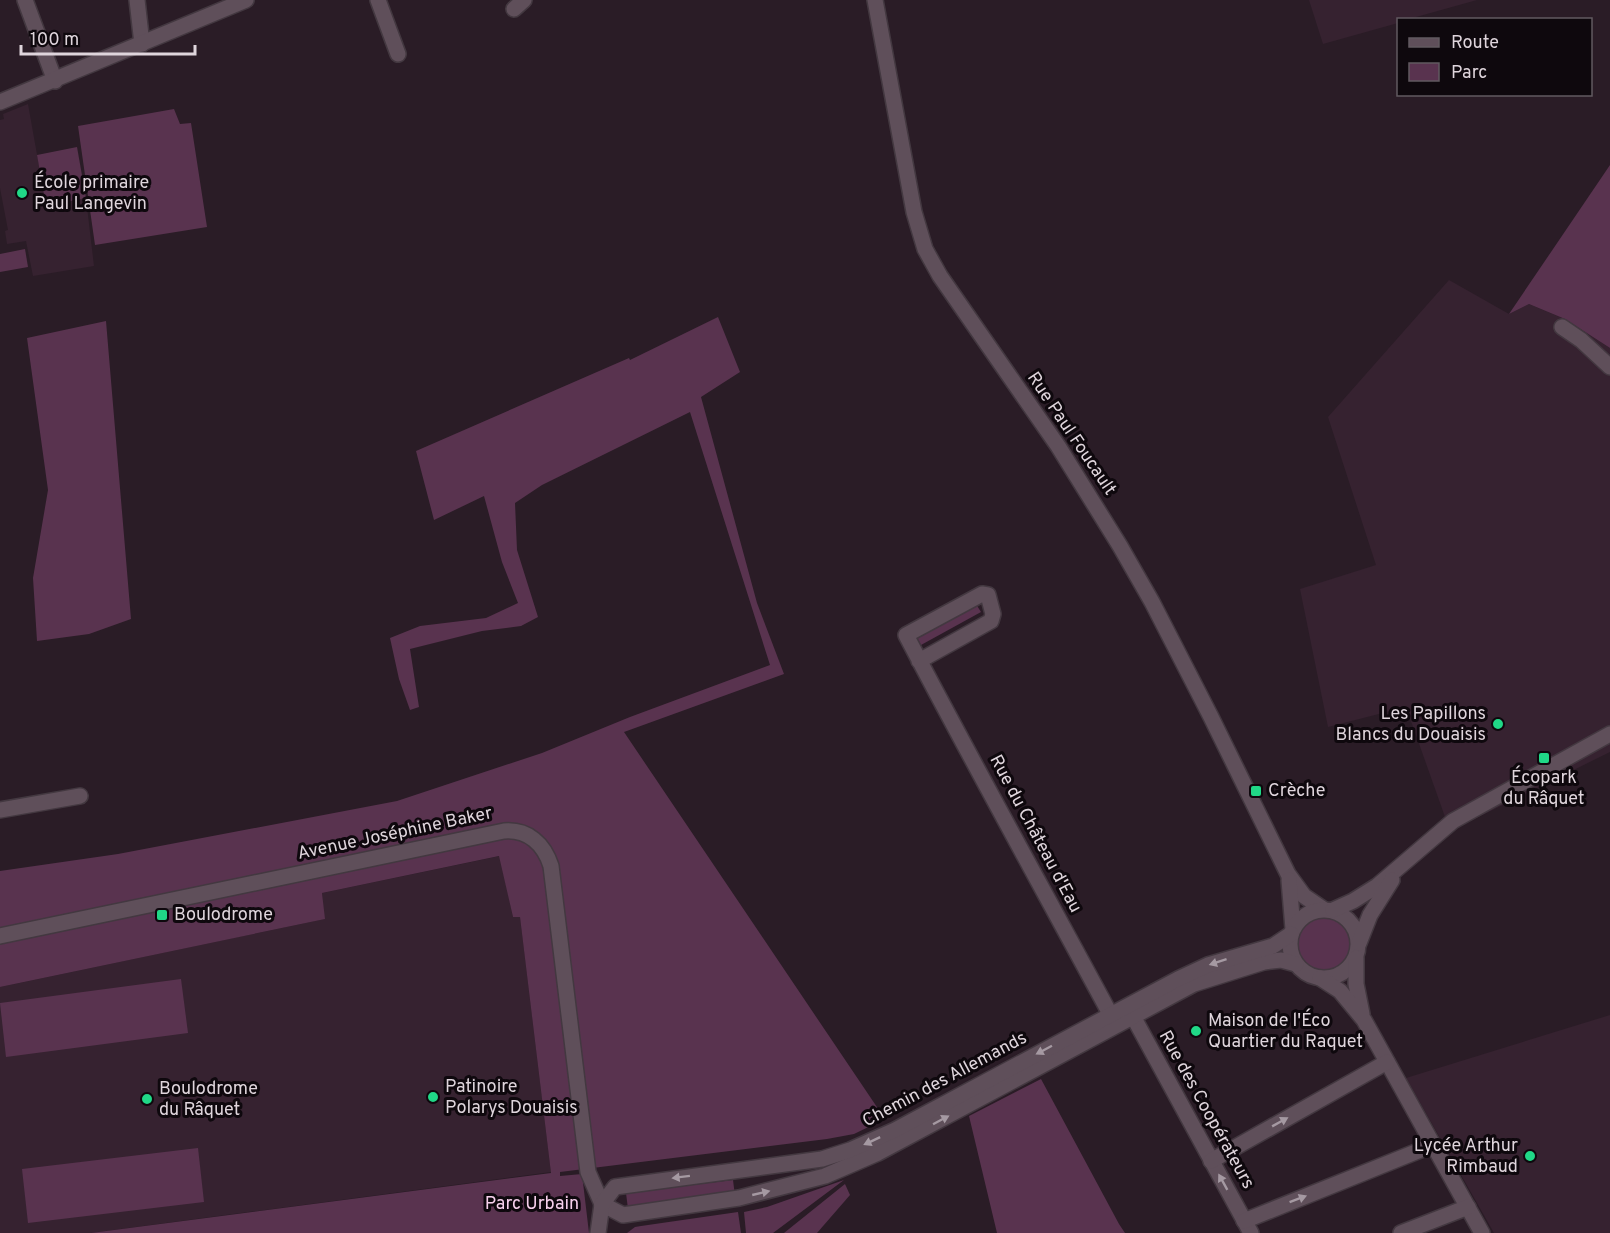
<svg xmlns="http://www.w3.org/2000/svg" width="1610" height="1233" font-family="Overpass,sans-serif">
<rect width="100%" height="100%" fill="#2a1c26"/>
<g fill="#362230">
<path d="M1309 0H1477L1409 19 1398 20V23L1323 44Z"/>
<path d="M28 104 46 205 86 198 94 266 33 276 26 241 7 244 5 231 8 230 0 188V120L4 119 3 114Z"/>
<path d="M1449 280 1509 314 1529 304 1565 319 1610 348V752L1450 831 1406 707 1328 727 1300 589 1376 565 1328 417Z"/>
<path d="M500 856 513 917 520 916 551 1172 91 1233H0V987L324 919 322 893Z"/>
<path d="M1610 1015V1233H1494L1406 1078Z"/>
</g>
<g fill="#59334f">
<path d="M174 109 180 124 191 123 207 227 95 245 78 126Z"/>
<path d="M77 147 86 198 46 206 37 155Z"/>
<path d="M1610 165V348L1565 319 1529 304 1509 314Z"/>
<path d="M25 249 28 267 0 272V254Z"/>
<path d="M718 317 740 372 701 397 757 603 784 674 624 732 885 1119 854 1134 827 1139 560 1172V1176L582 1174 589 1233H91L551 1173 520 917H513L499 856 322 893 325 919 0 987V871L118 854 397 801 542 753 630 717 770 665 690 412 542 485 515 503 517 550 538 617 521 626 482 631 410 649 419 707 410 710 399 679 390 638 420 626 486 618 518 603 502 562 484 496 434 520 416 451 629 358 630 360Z"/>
<path d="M106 321 131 619 89 634 37 641 33 578 48 490 27 338Z"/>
<path d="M974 601 981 612 921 645 915 634Z"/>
<circle cx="1324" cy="944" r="26"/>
<path d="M181 979 188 1033 6 1057 0 1003Z"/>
<path d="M1041 1079 1119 1224 1125 1233H997L969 1116Z"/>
<path d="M198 1148 204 1202 28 1223 22 1169Z"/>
<path d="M733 1180 735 1196 628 1209 626 1193Z"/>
<path d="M844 1180 773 1233H746L744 1212 767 1207Z"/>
<path d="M845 1184 850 1195 817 1233H784Z"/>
<path d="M738 1212 741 1233H627L635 1227 641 1226Z"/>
</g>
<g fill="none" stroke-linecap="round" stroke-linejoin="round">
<defs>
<g id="minor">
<path d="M25 0 55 81"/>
<path d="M137 0 142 44"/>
<path d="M378 0 398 54"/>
<path d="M875 0 914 212 925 249 940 276 1058 446 1120 546 1152 602 1211 717 1288 874 1304 896 1323 909"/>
<path d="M514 9 524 0"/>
<path d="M0 102 246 0"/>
<path d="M1562 327 1581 340 1610 367"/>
<path d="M919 661 991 621 993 614 988 595 982 594 906 635C974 765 1045 893 1115 1023"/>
<path d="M0 810 80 796"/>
<path d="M1289 880 1293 929"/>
<circle cx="1324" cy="944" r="34"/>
<path d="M1333 910 1353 901 1377 886 1453 821 1610 734"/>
<path d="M0 936 504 831C528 829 544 844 551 866L588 1172 602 1204"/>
<path d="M1359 943 1370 915 1392 880"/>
<path d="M1356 958V984L1362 1014"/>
<path d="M1320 978 1340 991 1364 1020 1482 1233"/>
<path d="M1129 1009 1251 1233"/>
<path d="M1211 1161 1387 1062"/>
<path d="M602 1204 623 1215 739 1198 825 1176 878 1153 1194 984 1264 962 1281 960 1296 964"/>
<path d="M1244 1221 1433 1145"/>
<path d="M598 1233 602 1204 615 1187 822 1159 850 1150 895 1130 1178 979 1208 965 1273 946 1291 934"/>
<path d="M1401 1233 1468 1207"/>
</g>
</defs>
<use href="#minor" stroke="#433840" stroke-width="18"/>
<use href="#minor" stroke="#5f4f5a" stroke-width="15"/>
</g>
<defs><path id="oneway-solid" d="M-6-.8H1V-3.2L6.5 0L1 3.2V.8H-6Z" transform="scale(1.5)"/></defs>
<g fill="#a599a2">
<use href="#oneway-solid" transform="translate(1218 962) rotate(162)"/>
<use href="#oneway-solid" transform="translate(1044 1050) rotate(152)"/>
<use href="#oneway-solid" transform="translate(941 1120) rotate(-28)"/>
<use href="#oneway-solid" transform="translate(1280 1122) rotate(-29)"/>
<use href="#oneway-solid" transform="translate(872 1141) rotate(155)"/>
<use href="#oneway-solid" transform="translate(681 1177) rotate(173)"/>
<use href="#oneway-solid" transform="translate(1223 1182) rotate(-119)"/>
<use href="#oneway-solid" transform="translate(761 1193) rotate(-13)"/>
<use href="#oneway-solid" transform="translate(1298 1199) rotate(-21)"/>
</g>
<g fill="#20d887" stroke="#0e080d" stroke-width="2">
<circle cx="22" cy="193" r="6"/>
<circle cx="1498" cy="724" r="6"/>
<rect x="1538" y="752" width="12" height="12" rx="3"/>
<rect x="1250" y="785" width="12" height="12" rx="3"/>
<rect x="156" y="909" width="12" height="12" rx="3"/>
<circle cx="1196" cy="1031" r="6"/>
<circle cx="433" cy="1097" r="6"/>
<circle cx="147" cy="1099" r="6"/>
<circle cx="1530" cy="1156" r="6"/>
</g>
<g text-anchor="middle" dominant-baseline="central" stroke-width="6" stroke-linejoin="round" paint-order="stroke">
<g font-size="18" fill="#dfd5dc" stroke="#0e080d" text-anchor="start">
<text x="34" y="183">École primaire<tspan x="34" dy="21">Paul Langevin</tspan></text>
<text x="1486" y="714" text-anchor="end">Les Papillons<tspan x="1486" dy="21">Blancs du Douaisis</tspan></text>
<text x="1544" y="778" text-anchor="middle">Écopark<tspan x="1544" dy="21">du Râquet</tspan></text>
<text x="1268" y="791">Crèche</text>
<text x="174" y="915">Boulodrome</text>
<text x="1208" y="1021">Maison de l'Éco<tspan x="1208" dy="21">Quartier du Raquet</tspan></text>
<text x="445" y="1087">Patinoire<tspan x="445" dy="21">Polarys Douaisis</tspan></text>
<text x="159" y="1089">Boulodrome<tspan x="159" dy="21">du Râquet</tspan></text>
<text x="1518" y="1146" text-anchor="end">Lycée Arthur<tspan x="1518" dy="21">Rimbaud</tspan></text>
</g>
<g font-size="18" fill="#dfd5dc" stroke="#0e080d">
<text transform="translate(1071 434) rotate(56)">Rue Paul Foucault</text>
<text transform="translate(395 834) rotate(-12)">Avenue Joséphine Baker</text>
<text transform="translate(1035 834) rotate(62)">Rue du Château d'Eau</text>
<text transform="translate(945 1080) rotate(-28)">Chemin des Allemands</text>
<text transform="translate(1206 1110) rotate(61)">Rue des Coopérateurs</text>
</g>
<g font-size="18" fill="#f7d0ec" stroke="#0e080d">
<text x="532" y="1204">Parc Urbain</text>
</g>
</g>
<rect x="1397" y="18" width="195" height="78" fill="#0e080d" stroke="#625a60" stroke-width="1.5"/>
<rect x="1409" y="38" width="30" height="9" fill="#5f4f5a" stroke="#625a60" stroke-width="1.5"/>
<text x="1451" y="48" font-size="18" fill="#dfd5dc">Route</text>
<rect x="1409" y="63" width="30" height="18" fill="#59334f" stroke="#625a60" stroke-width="1.5"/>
<text x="1451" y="78" font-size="18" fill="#dfd5dc">Parc</text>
<path d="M21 45v9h174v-9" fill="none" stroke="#dfd5dc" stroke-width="3"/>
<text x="30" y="45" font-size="18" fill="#dfd5dc" stroke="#0e080d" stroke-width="4.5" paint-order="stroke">100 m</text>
</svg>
